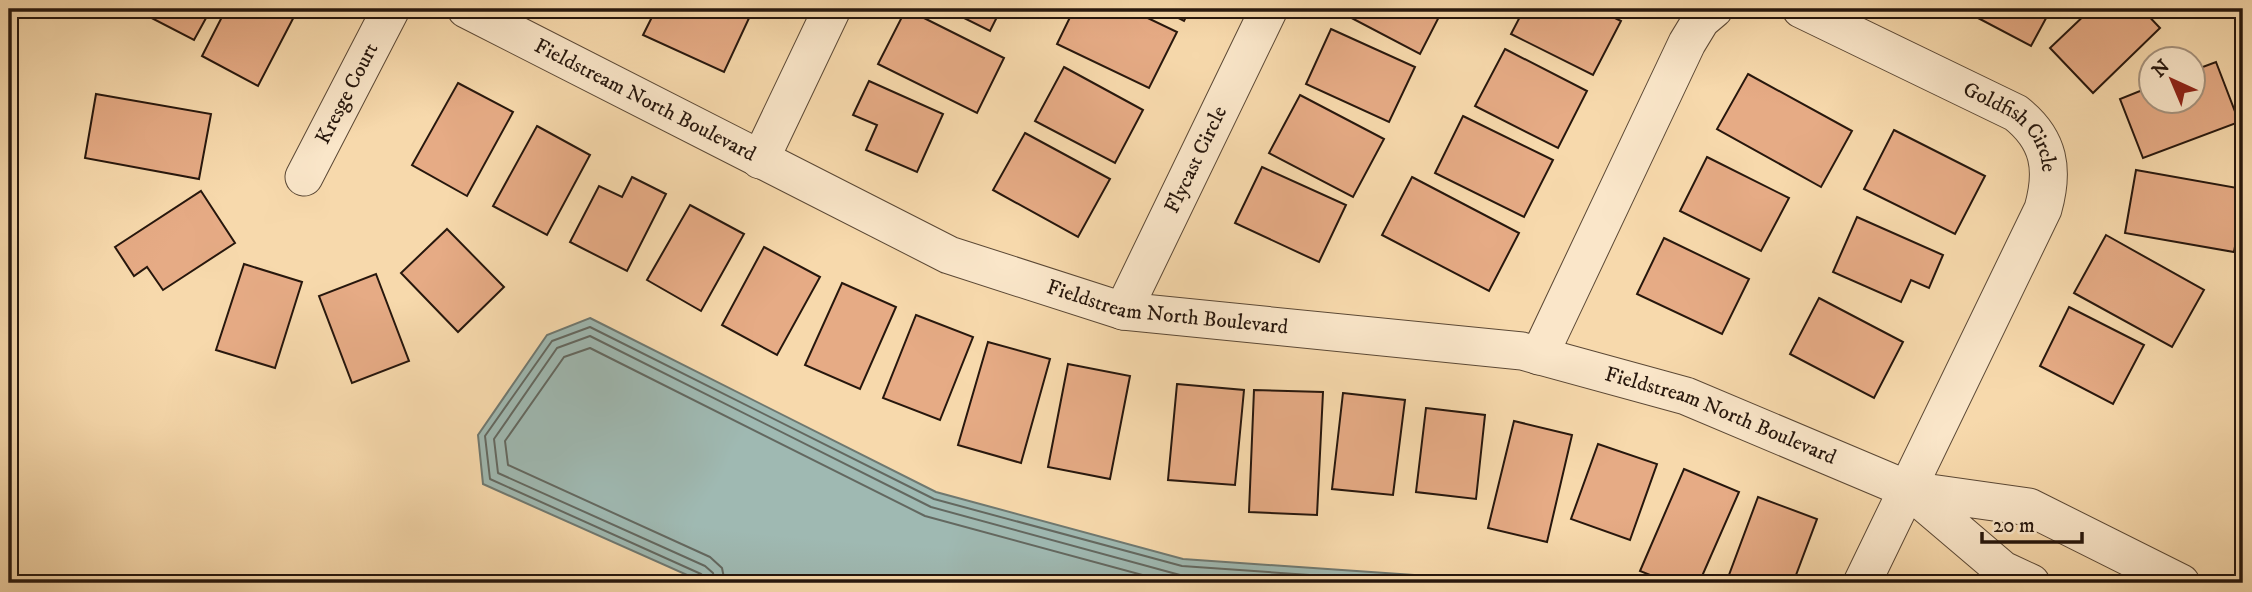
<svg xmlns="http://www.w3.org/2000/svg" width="2252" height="592" font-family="'IM FELL DW Pica',serif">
<rect width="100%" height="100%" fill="#f7d9ac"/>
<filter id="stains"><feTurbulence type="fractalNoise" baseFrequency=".00286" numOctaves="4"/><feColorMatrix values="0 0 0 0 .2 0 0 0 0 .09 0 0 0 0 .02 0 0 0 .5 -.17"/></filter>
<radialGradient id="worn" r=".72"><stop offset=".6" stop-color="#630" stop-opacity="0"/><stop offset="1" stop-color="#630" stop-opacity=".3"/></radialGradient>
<path fill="#9fb9b2" stroke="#6f7870" stroke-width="2" d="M590 318 936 492 1183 559 1486 580 1488 583H705L483 484 478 435 547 335Z"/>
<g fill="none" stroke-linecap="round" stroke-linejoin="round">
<g stroke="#636860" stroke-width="2">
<path d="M706 583 705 578 701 574 490 479 485 436 552 341 590 327 934 499 1182 566 1425 583"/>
<path d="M715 583 713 573 705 566 498 473 494 439 557 348 590 336 931 507 1180 575 1300 583"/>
<path d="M725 583 722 568 710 557 508 465 505 441 564 357 590 348 925 516 1172 583"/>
</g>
</g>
<g fill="#e6ab85" stroke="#27170d" stroke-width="2">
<path d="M139 9H211L194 40 138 11Z"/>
<path d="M226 9H298L258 86 202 56Z"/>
<path d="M656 9H734L750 16 724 72 643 35Z"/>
<path d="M906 9 1004 58 977 113 878 64Z"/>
<path d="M946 9H1001L990 31Z"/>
<path d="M1074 9H1129L1177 32 1149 88 1057 44Z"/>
<path d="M1161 9H1190L1184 21Z"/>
<path d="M1344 9H1443L1420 54 1342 13Z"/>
<path d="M1524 9H1597L1621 21 1593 75 1511 34Z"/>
<path d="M1983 9H2051L2031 46 1978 18Z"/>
<path d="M2091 9H2142L2160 28 2093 93 2050 48Z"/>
<path d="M1331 29 1415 67 1389 122 1306 84Z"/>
<path d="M1505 49 1587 91 1558 148 1475 106Z"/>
<path d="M2216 62 2239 122 2143 158 2120 99 2150 87V102H2192V71Z"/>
<path d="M1064 67 1143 110 1115 163 1035 121Z"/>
<path d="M1748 74 1852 131 1821 187 1717 129Z"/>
<path d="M869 81 943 114 917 172 866 150 877 125 853 115Z"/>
<path d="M458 83 513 112 467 196 412 165Z"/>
<path d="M96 94 211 114 199 179 85 158Z"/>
<path d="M1300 95 1384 139 1353 197 1269 153Z"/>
<path d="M1463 116 1553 160 1524 217 1435 173Z"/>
<path d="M537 126 590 155 547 235 493 206Z"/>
<path d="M1894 130 1985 176 1955 234 1864 189Z"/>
<path d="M1025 133 1110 179 1078 237 993 190Z"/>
<path d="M1707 157 1789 198 1761 251 1680 211Z"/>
<path d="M1262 167 1346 205 1319 262 1235 223Z"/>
<path d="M2136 170 2243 189V203L2234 252 2125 233Z"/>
<path d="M632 177 666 194 627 271 570 242 599 186 622 197Z"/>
<path d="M1412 177 1519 233 1489 291 1382 235Z"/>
<path d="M201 191 235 243 163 290 147 267 134 276 115 247Z"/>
<path d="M690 205 744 234 701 311 647 280Z"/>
<path d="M1857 217 1943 255 1929 288 1911 280 1901 302 1833 272Z"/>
<path d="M447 229 504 287 458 332 401 273Z"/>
<path d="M2106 235 2204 290 2172 347 2074 293Z"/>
<path d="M1664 238 1749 279 1722 334 1637 294Z"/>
<path d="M764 247 820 277 777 355 722 325Z"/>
<path d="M244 264 302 282 275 368 216 350Z"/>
<path d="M376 274 409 361 352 383 319 296Z"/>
<path d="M842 283 896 307 860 389 805 365Z"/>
<path d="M1819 298 1903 342 1874 398 1790 354Z"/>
<path d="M2069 307 2144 345 2113 404 2040 366Z"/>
<path d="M916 315 973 337 940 420 883 398Z"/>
<path d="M988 342 1050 359 1021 463 958 445Z"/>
<path d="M1068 364 1130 376 1110 479 1048 467Z"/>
<path d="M1177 384 1244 390 1235 485 1168 480Z"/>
<path d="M1254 390 1323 392 1317 515 1249 512Z"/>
<path d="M1343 393 1405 400 1393 495 1332 489Z"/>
<path d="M1426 408 1485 415 1476 499 1416 492Z"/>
<path d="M1514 421 1572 435 1547 542 1488 528Z"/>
<path d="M1598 444 1657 464 1630 540 1571 519Z"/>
<path d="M1684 469 1739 492 1699 583H1670L1640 571Z"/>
<path d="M1758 497 1817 519 1793 583H1726Z"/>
</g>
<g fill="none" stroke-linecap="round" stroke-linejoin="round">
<defs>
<g id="street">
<path id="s1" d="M466 9 949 255 1123 311 1522 351 1686 396 1909 490"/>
<path id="s2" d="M1801 9 2016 113C2050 140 2054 170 2043 209L1862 583"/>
<path d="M760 160 832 9"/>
<path id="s3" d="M304 177 391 9"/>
<path id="s4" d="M1123 311 1269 9"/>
<path d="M1539 356 1687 43 1701 20 1714 9"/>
<path d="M2031 583 2003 570 1909 490 2029 507 2181 583"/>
</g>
</defs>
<use href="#street" stroke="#5b4835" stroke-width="39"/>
<use href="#street" stroke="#fae6c9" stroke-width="37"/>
</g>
<g text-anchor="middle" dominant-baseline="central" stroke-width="5" stroke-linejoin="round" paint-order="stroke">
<g font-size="21" fill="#27170d" stroke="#fae6c9">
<text stroke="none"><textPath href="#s3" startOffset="94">Kresge Court</textPath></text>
<text stroke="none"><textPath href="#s1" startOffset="201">Fieldstream North Boulevard</textPath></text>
<text stroke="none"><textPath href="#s2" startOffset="245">Goldfish Circle</textPath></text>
<text stroke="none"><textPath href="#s4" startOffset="168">Flycast Circle</textPath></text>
<text stroke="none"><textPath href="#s1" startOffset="768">Fieldstream North Boulevard</textPath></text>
<text stroke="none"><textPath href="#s1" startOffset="1335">Fieldstream North Boulevard</textPath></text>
</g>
</g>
<rect width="2252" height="592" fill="none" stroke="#f7d9ac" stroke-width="35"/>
<rect x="10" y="10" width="2231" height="571" fill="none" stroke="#27170d" stroke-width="3.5"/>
<rect x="18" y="18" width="2217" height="557" fill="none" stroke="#27170d" stroke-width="2"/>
<g transform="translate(2172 80) rotate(316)"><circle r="33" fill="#fae6c9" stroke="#a6937e" stroke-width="2"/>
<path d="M0-5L12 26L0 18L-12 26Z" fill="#8f2418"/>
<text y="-10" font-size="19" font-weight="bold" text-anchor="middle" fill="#27170d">N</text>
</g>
<path d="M1982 532v10h100v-10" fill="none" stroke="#27170d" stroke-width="3.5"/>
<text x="1993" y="532" font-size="21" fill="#27170d" stroke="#fae6c9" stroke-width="5" paint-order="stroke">20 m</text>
<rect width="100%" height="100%" filter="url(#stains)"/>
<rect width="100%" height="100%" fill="url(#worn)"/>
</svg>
